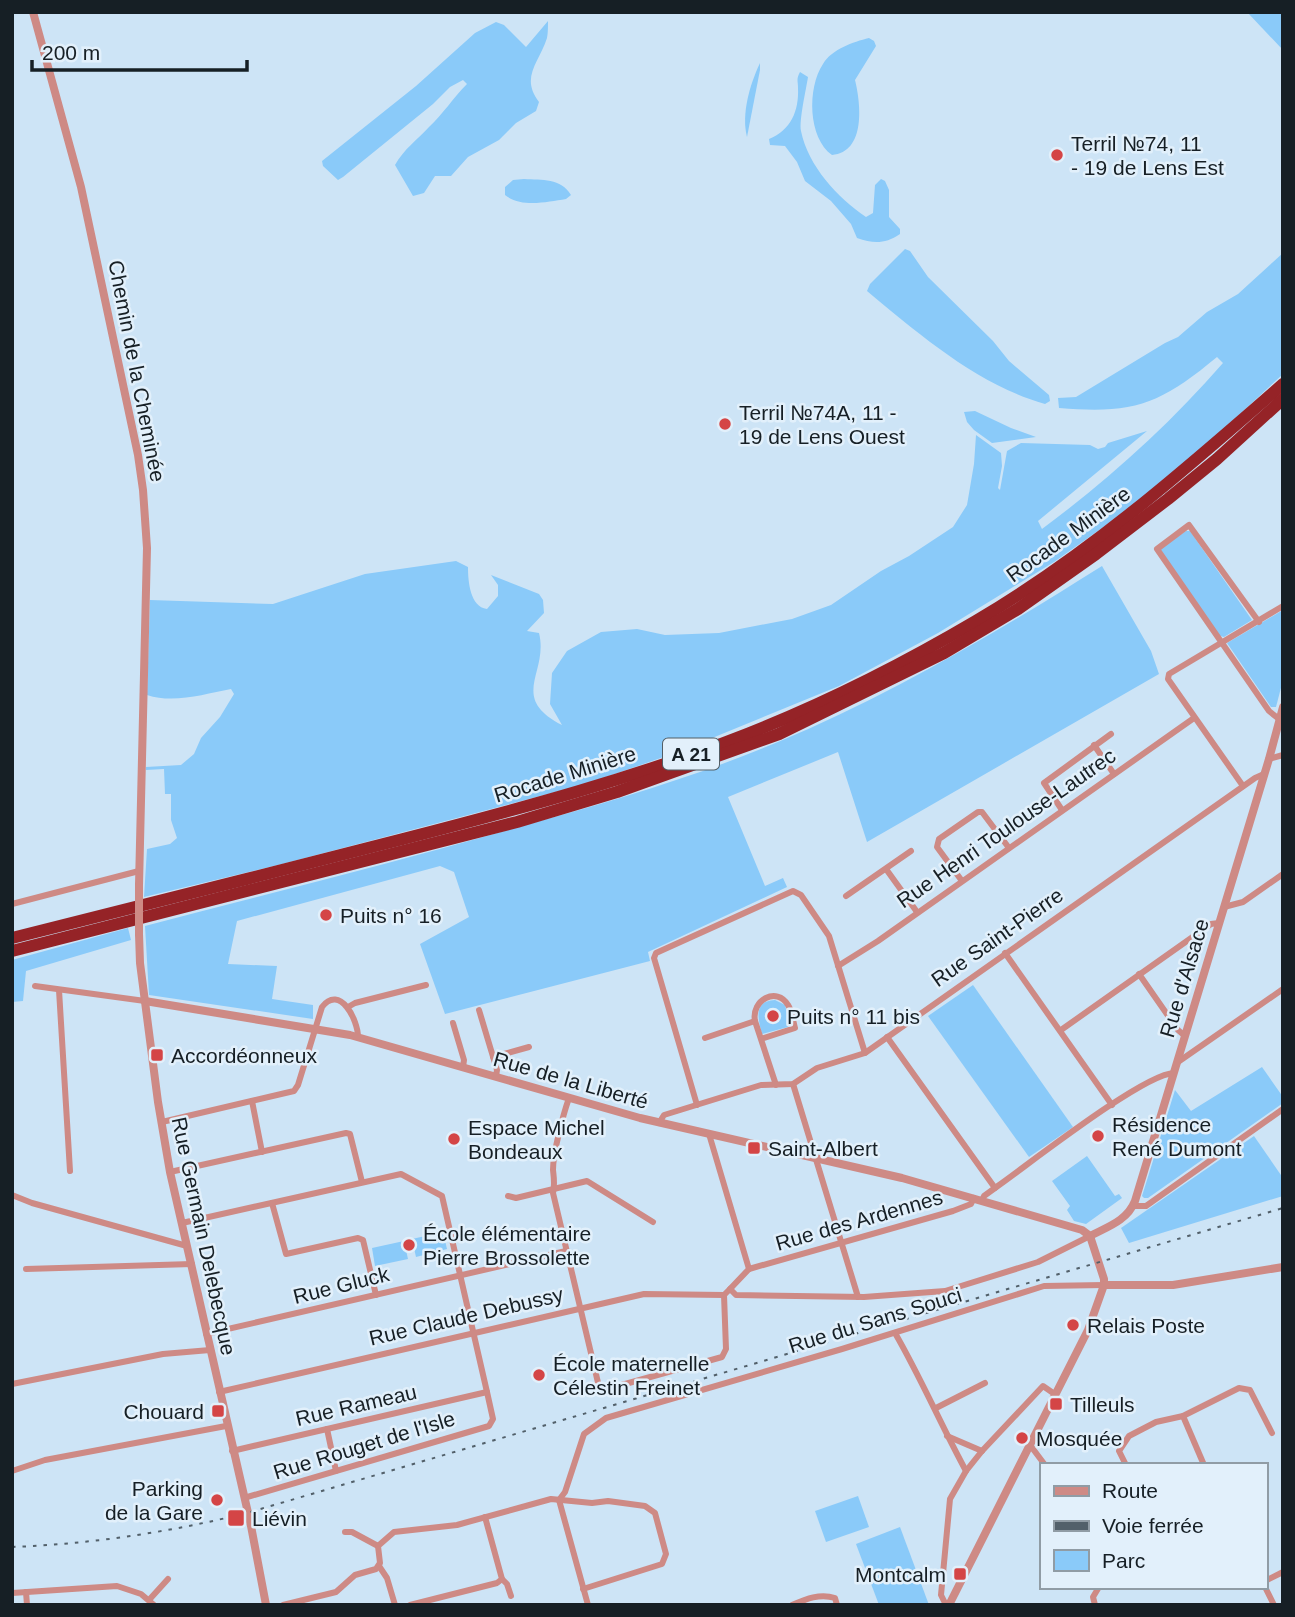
<svg xmlns="http://www.w3.org/2000/svg" width="1295" height="1617" font-family="Helvetica,sans-serif">
<rect width="100%" height="100%" fill="#cde4f6"/>
<g fill="#8acaf9">
<path d="M1247 12H1283V50Z"/>
<path d="M548 21C548 26 548 33 547 38 539 63 520 77 539 102L536 111 516 123 499 140 468 157 451 176H435L424 193 413 196 395 165C404 149 417 140 429 127 443 114 453 98 467 84L463 80 450 87 433 104 343 177 338 180 323 166 322 161 416 86 475 33 496 22 504 25 526 47Z"/>
<path d="M869 38 874 41 876 46 855 80C861 104 866 152 832 155 808 138 807 88 823 64 832 49 853 42 869 38Z"/>
<path d="M760 63V70L747 137C741 114 750 84 760 63Z"/>
<path d="M800 72 808 77C806 90 799 120 801 131 808 166 838 198 866 217L873 213 875 185 881 179 885 181 889 190V217L900 229V234C885 244 874 244 857 238L851 224 831 201 805 181 797 162 785 146 770 145 769 139C791 130 799 111 798 88 798 81 796 79 800 72Z"/>
<path d="M524 179C542 180 561 178 571 195L566 199C547 202 521 208 505 195V187L513 180Z"/>
<path d="M905 249 910 251 928 277 993 341 1009 361 1049 395 1050 401 1045 404C978 385 920 335 867 291L870 284Z"/>
<path d="M1283 253V374L1196 455 1119 516 1054 562 938 633 839 686 678 752 586 784 282 864 144 897 147 849 170 844 177 838 171 820V794H165L164 769 146 770V767L181 765 194 754 201 738 220 717 234 694 231 689C204 694 174 704 147 695L150 600 273 604 365 574 456 561 468 567C468 581 470 607 487 609L498 596V585L491 575 539 594 543 600 544 613 527 631 539 633C549 673 508 697 562 725L550 704 552 673 567 651 601 632 637 629 665 635 719 633 792 619 831 605 881 571 909 556 953 527 967 505 974 464 976 435 1001 453 1002 466 998 488 1000 490 1007 451 1021 443 1090 445 1098 449 1105 447 1108 443 1147 431 1038 521 1042 529C1108 480 1169 425 1223 363L1217 357C1159 405 1134 414 1059 408L1058 398 1076 397 1165 343 1178 337 1207 312 1238 294Z"/>
<path d="M975 411 1011 428 1036 437 992 443 974 430 967 422 964 412Z"/>
<path d="M1186 531H1190L1252 620 1224 637 1220 636 1161 552V548Z"/>
<path d="M1102 566 1151 651 1159 674 867 842 838 752 728 797 765 886 783 878 787 887 648 952 650 961 445 1014 420 944 469 917 454 872 440 866 237 921 228 964 277 966 272 999 313 1005V1019L149 995 145 926C271 893 397 862 522 826 609 802 695 777 778 742 891 695 999 631 1102 566Z"/>
<path d="M1283 610V680L1276 707H1271L1227 643Z"/>
<path d="M128 928 131 940 26 971 23 1001 12 1002V960Z"/>
<path d="M973 985 1073 1127 1029 1157 928 1016Z"/>
<path d="M775 1000 785 1005 790 1024 788 1027 762 1034C758 1019 753 1001 775 1000Z"/>
<path d="M1262 1067 1283 1097V1103L1148 1198H1144L1142 1196 1175 1090 1191 1111Z"/>
<path d="M1254 1136 1283 1178V1196L1129 1243 1121 1228Z"/>
<path d="M1087 1156 1115 1196 1119 1194 1122 1198 1086 1224 1074 1221 1067 1210 1070 1206 1052 1181Z"/>
<path d="M443 1232 447 1249 416 1257 412 1239Z"/>
<path d="M404 1241 408 1259 375 1266 372 1248Z"/>
<path d="M858 1496 869 1527 826 1542 815 1511Z"/>
<path d="M900 1527 929 1605H879L856 1544Z"/>
</g>
<g fill="none" stroke-linecap="round" stroke-linejoin="round">
<g stroke="#ce8a85" stroke-width="6">
<path d="M1259 622 1189 525 1157 549 1269 711 1279 719"/>
<path d="M1094 745 1114 774"/>
<path d="M1269 759 1283 755"/>
<path d="M1243 786 1168 679 1169 674 1283 606"/>
<path d="M1062 810 1044 783 1111 734"/>
<path d="M886 869 917 912"/>
<path d="M962 881 937 847 939 839 978 812H982L1009 848"/>
<path d="M846 896 911 851"/>
<path d="M12 904 139 871"/>
<path d="M1224 907 1243 902 1283 874"/>
<path d="M1005 953 1112 1105"/>
<path d="M838 966 878 941 1194 718"/>
<path d="M1139 974 1178 1030 1185 1036"/>
<path d="M35 986 145 1001"/>
<path d="M59 990 70 1171"/>
<path d="M348 1007 355 1003 426 985"/>
<path d="M479 1010 497 1070 496 1076"/>
<path d="M453 1023 464 1060 463 1067"/>
<path d="M1061 1030 1211 924 1219 923"/>
<path d="M887 1037 995 1188"/>
<path d="M705 1038 755 1021"/>
<path d="M761 1039 795 1028C793 1021 792 1011 788 1005 777 986 751 1000 755 1021L776 1085"/>
<path d="M493 1057 529 1047"/>
<path d="M1178 1062 1283 989"/>
<path d="M793 1084 858 1297"/>
<path d="M569 1098C563 1115 553 1153 553 1170 554 1179 555 1184 553 1193L600 1391 722 1357 726 1349 724 1295"/>
<path d="M252 1101 262 1152"/>
<path d="M697 1105 654 958 656 953 793 891 801 895 829 936 865 1053"/>
<path d="M162 1122 294 1091 298 1085 322 1007C340 984 358 1020 358 1037"/>
<path d="M659 1123 664 1115 761 1085 793 1084 817 1068 865 1053 1255 778 1264 774"/>
<path d="M709 1134 749 1269 730 1289"/>
<path d="M170 1172 346 1133 350 1134 362 1182"/>
<path d="M12 1195 32 1203 187 1246"/>
<path d="M508 1196 516 1198 587 1181 653 1222"/>
<path d="M982 1200 984 1196 995 1188C1028 1165 1143 1074 1174 1073"/>
<path d="M272 1203 286 1254 358 1238 363 1240 376 1295"/>
<path d="M1133 1206H1146L1283 1109"/>
<path d="M182 1223 401 1174 442 1196 487 1392 493 1419 489 1426 244 1498"/>
<path d="M26 1269 192 1264"/>
<path d="M749 1269 953 1211 971 1204 974 1198"/>
<path d="M895 1333C921 1378 941 1425 966 1471"/>
<path d="M206 1334 566 1251"/>
<path d="M12 1384 163 1354 210 1350"/>
<path d="M219 1392 644 1294 724 1295 730 1289 736 1295 864 1297 945 1291 1038 1262 1090 1236"/>
<path d="M936 1408 985 1383"/>
<path d="M1183 1416 1204 1465"/>
<path d="M327 1429 336 1471"/>
<path d="M947 1436 982 1451"/>
<path d="M1030 1445 1045 1465"/>
<path d="M232 1451 487 1392"/>
<path d="M1126 1465 1119 1451 1129 1436 1156 1422 1183 1416 1239 1388 1250 1390 1272 1433"/>
<path d="M12 1471 45 1460 226 1426"/>
<path d="M559 1500 565 1492 584 1434 606 1418 842 1349 1044 1286 1104 1285"/>
<path d="M559 1500 588 1605"/>
<path d="M345 1532H352L378 1546"/>
<path d="M379 1566 387 1578 395 1605"/>
<path d="M502 1579 507 1584 511 1596"/>
<path d="M1265 1581 1283 1572"/>
<path d="M1265 1587 1274 1605"/>
<path d="M26 1592 27 1605"/>
<path d="M12 1593 117 1586 141 1594 154 1605"/>
<path d="M149 1600 168 1579"/>
<path d="M283 1605 336 1592 355 1575 376 1569 380 1563 378 1546 394 1532 457 1525 551 1499 592 1503 608 1501 645 1506 655 1513 666 1554 662 1564 583 1589"/>
<path d="M410 1605 497 1583 502 1579 485 1517"/>
<path d="M792 1605C806 1599 820 1593 835 1598L837 1605"/>
<path d="M946 1605 941 1595 950 1499 966 1471 982 1451 1043 1386 1056 1395"/>
<path d="M1095 1605 1093 1597 1099 1587"/>
</g>
<g stroke="#ce8a85" stroke-width="8">
<path d="M33 12 81 187 138 455 143 490 147 548 139 885"/>
<path d="M139 934 140 963 158 1102 170 1172 251 1526 266 1605"/>
<path d="M145 1001 350 1035 640 1118 902 1178 1082 1230 1090 1236 1104 1279V1285L1088 1330 949 1605"/>
<path d="M1090 1236C1107 1227 1127 1221 1135 1201L1269 759 1283 707"/>
<path d="M1104 1285H1173L1283 1267"/>
</g>
<g stroke="#952327" stroke-width="12">
<path d="M12 938C142 905 273 873 403 839 519 809 635 778 747 734 826 703 903 664 976 621 1088 555 1185 470 1283 384"/>
<path d="M12 951 517 822 617 792 779 734 944 653 1018 609 1096 554 1168 499 1217 459 1283 399"/>
</g>
<path stroke="#52606a" stroke-width="2" stroke-dasharray="3.5 7" stroke-linecap="butt" d="M12 1547C92 1544 170 1532 247 1513L1283 1208"/>
<path stroke="#ce8a85" stroke-width="8" d="M139 934V885"/>
</g>
<g fill="#d44546" stroke="#e2f0fb" stroke-width="2.5">
<circle cx="1057" cy="155" r="7"/>
<circle cx="725" cy="424" r="7"/>
<circle cx="326" cy="915" r="7"/>
<circle cx="773" cy="1016" r="7"/>
<rect x="150" y="1048" width="14" height="14" rx="3.5"/>
<circle cx="1098" cy="1136" r="7"/>
<circle cx="454" cy="1139" r="7"/>
<rect x="747" y="1141" width="14" height="14" rx="3.5"/>
<circle cx="409" cy="1245" r="7"/>
<circle cx="1073" cy="1325" r="7"/>
<circle cx="539" cy="1375" r="7"/>
<rect x="1049" y="1397" width="14" height="14" rx="3.5"/>
<rect x="211" y="1404" width="14" height="14" rx="3.5"/>
<circle cx="1022" cy="1438" r="7"/>
<circle cx="217" cy="1500" r="7"/>
<rect x="227" y="1509" width="18" height="18" rx="3.5"/>
<rect x="953" y="1567" width="14" height="14" rx="3.5"/>
</g>
<g text-anchor="middle" dominant-baseline="central" stroke-width="5" stroke-linejoin="round" paint-order="stroke">
<rect fill="#e2f0fb" stroke="#535e65" stroke-width="2" x="663" y="738.5" width="56" height="31" rx="5"/>
<g font-size="19" font-weight="bold" fill="#161f25">
<text x="691" y="754">A 21</text>
</g>
<g font-size="21" fill="#161f25" stroke="#e2f0fb" text-anchor="start">
<text x="1071" y="143">Terril №74, 11<tspan x="1071" dy="24">- 19 de Lens Est</tspan></text>
<text x="739" y="412">Terril №74A, 11 -<tspan x="739" dy="24">19 de Lens Ouest</tspan></text>
<text x="340" y="915">Puits n° 16</text>
<text x="787" y="1016">Puits n° 11 bis</text>
<text x="171" y="1055">Accordéonneux</text>
<text x="1112" y="1124">Résidence<tspan x="1112" dy="24">René Dumont</tspan></text>
<text x="468" y="1127">Espace Michel<tspan x="468" dy="24">Bondeaux</tspan></text>
<text x="768" y="1148">Saint-Albert</text>
<text x="423" y="1233">École élémentaire<tspan x="423" dy="24">Pierre Brossolette</tspan></text>
<text x="1087" y="1325">Relais Poste</text>
<text x="553" y="1363">École maternelle<tspan x="553" dy="24">Célestin Freinet</tspan></text>
<text x="1070" y="1404">Tilleuls</text>
<text x="204" y="1411" text-anchor="end">Chouard</text>
<text x="1036" y="1438">Mosquée</text>
<text x="203" y="1488" text-anchor="end">Parking<tspan x="203" dy="24">de la Gare</tspan></text>
<text x="252" y="1518">Liévin</text>
<text x="946" y="1574" text-anchor="end">Montcalm</text>
</g>
<g font-size="21" fill="#161f25" stroke="#e2f0fb">
<text transform="translate(137 371) rotate(79)">Chemin de la Cheminée</text>
<text transform="translate(1068 534) rotate(-36)">Rocade Minière</text>
<text transform="translate(565 774) rotate(-17)">Rocade Minière</text>
<text transform="translate(1006 828) rotate(-35)">Rue Henri Toulouse-Lautrec</text>
<text transform="translate(997 937) rotate(-35)">Rue Saint-Pierre</text>
<text transform="translate(1184 978) rotate(-73)">Rue d'Alsace</text>
<text transform="translate(571 1080) rotate(16)">Rue de la Liberté</text>
<text transform="translate(859 1220) rotate(-16)">Rue des Ardennes</text>
<text transform="translate(204 1236) rotate(78)">Rue Germain Delebecque</text>
<text transform="translate(341 1285) rotate(-14)">Rue Gluck</text>
<text transform="translate(466 1316) rotate(-13)">Rue Claude Debussy</text>
<text transform="translate(875 1320) rotate(-17)">Rue du Sans Souci</text>
<text transform="translate(356 1405) rotate(-13)">Rue Rameau</text>
<text transform="translate(364 1445) rotate(-17)">Rue Rouget de l'Isle</text>
</g>
</g>
<rect width="1295" height="1617" fill="none" stroke="#161f25" stroke-width="28"/>
<rect x="1040" y="1463" width="228" height="126" fill="#e2f0fb" stroke="#909ca5" stroke-width="2"/>
<rect x="1054" y="1486" width="35" height="10" fill="#ce8a85" stroke="#909ca5" stroke-width="2"/>
<text x="1102" y="1498" font-size="21" fill="#161f25">Route</text>
<rect x="1054" y="1521" width="35" height="10" fill="#52606a" stroke="#909ca5" stroke-width="2"/>
<text x="1102" y="1533" font-size="21" fill="#161f25">Voie ferrée</text>
<rect x="1054" y="1550" width="35" height="21" fill="#8acaf9" stroke="#909ca5" stroke-width="2"/>
<text x="1102" y="1568" font-size="21" fill="#161f25">Parc</text>
<path d="M32 60v10h215v-10" fill="none" stroke="#161f25" stroke-width="3.5"/>
<text x="42" y="60" font-size="21" fill="#161f25" stroke="#e2f0fb" stroke-width="5" paint-order="stroke">200 m</text>
</svg>
